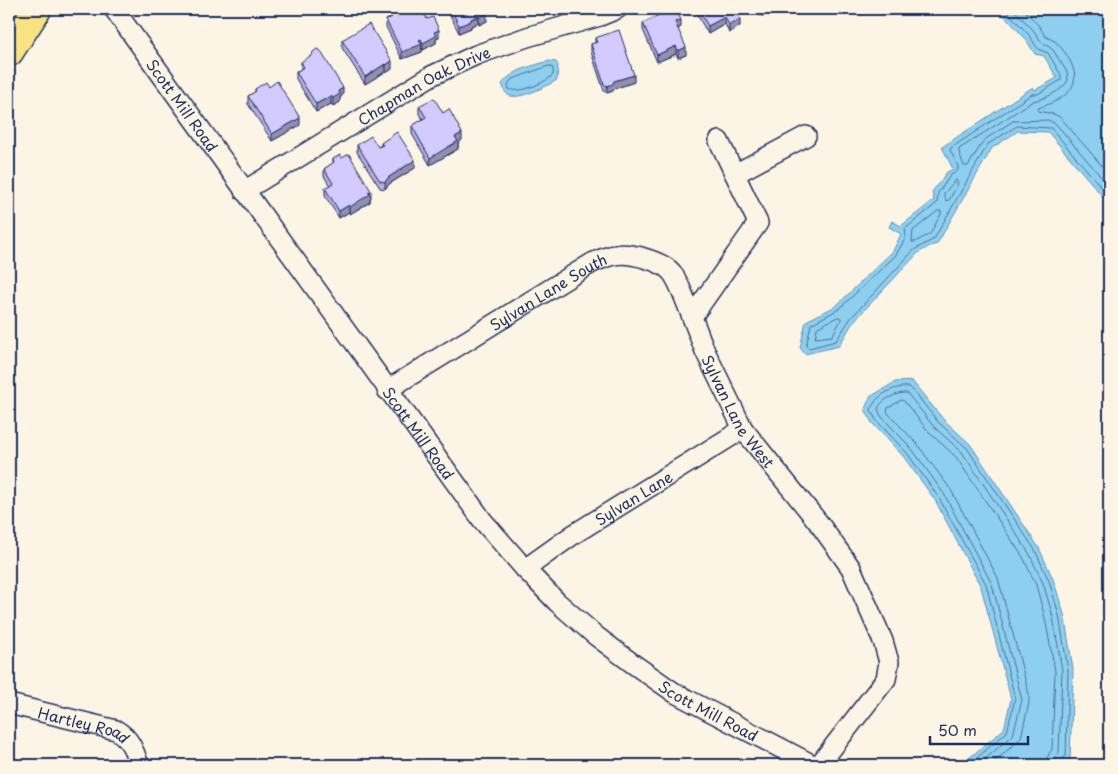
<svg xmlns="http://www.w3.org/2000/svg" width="1118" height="774" font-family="'Playpen Sans',sans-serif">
<rect width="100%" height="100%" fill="#fcf5e5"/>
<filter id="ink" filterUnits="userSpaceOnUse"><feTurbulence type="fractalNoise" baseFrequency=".02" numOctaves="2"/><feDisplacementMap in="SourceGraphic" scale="10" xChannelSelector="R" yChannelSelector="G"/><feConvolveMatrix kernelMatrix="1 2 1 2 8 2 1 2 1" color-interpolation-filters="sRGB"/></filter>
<g filter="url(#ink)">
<g fill="#8ecfef" stroke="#608fb5">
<path d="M998 9H1109V204L1048 132 1018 131 992 148 937 244 930 246 918 253 853 322 839 346 805 354 800 348 806 321 836 306 893 251 901 234 889 227 892 221 901 226 934 200 932 192 947 172 953 169 942 147 1033 87 1035 90 1057 78 1044 56 1035 54 1025 38Z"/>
<path d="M549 61 556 62 558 65 557 80C547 86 518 101 508 95 504 92 504 88 502 84 513 69 533 66 549 61Z"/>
<path d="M912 381 943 419 970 444 1039 548 1053 579 1064 614 1073 669 1070 760 1061 765H934L944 761 969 758 1004 729 1011 699 981 587 935 500 903 456 872 423 865 409 870 397 895 382Z"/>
</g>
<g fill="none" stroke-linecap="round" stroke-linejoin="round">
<g stroke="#496f98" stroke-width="1">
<path d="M1005 9 1029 35 1038 49 1048 53 1061 75V80L1038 94H1032L951 148 950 150 958 166V170L950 176 938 193 937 203 905 229 906 237 896 255 839 309 811 324 806 346 809 348 836 341 850 319 914 250 934 239 988 144 1017 126 1051 128 1109 196"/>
<path d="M1013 9 1034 31 1042 43 1048 46 1053 50 1067 72 1068 80C1063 91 1044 99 1033 101L959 149V152L964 166H968L984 140 1013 121 1048 120 1056 124 1109 186"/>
<path d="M1023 9C1028 14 1034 20 1039 26 1041 29 1043 33 1045 36 1049 39 1055 40 1058 44 1086 76 1078 96 1038 108V111L1053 114 1060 117 1109 174"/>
<path d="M549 66 553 68V75C544 83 520 94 509 89L508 85 511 80Z"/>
<path d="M956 180 958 184 949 200 946 201 944 194Z"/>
<path d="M938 211H941V214L930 234 915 242H912L913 231Z"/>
<path d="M838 317 841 318V320L832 336 815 338 817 328Z"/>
<path d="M952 765 972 762 1007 732 1015 698 986 584 939 498 907 453 876 420 871 410C875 395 896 385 910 387L939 423 967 448 1035 550 1049 581 1059 615 1068 670 1066 756 1060 761V765"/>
<path d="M978 765 1013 735 1022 700 992 584 944 494 912 449 881 416 878 409C880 400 898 392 907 393L934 427 962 452 1029 553 1043 583 1053 617 1062 670 1059 752 1054 759 1053 765"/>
<path d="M990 765 1016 743 1021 737 1029 703V694L998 578 951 490 917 444 887 412 888 408 901 400 904 401 929 432 956 457 1023 557 1036 585 1045 618 1055 671 1052 749 1047 758 1046 765"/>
</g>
<defs>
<g id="minor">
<path id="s1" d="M114 9 483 521 525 569 557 602 596 636 632 663 675 693 813 765"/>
<path id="s2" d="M719 141 758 223 692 317 705 351 743 429 818 522 851 568 883 641 889 662 886 679 819 765"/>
<path d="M735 174 806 136"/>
<path id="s3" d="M244 191 431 76 476 55 527 37 600 16 617 9"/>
<path id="s4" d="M387 390 592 263C600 260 606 256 615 255 629 252 664 261 673 274 681 286 686 303 692 317"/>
<path id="s5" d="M525 569 574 534 743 429"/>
<path id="s6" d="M9 704 116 730C130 738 134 750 139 765"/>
</g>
<path id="highway" d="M9 52 37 9"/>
</defs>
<use href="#minor" stroke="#1b2f5e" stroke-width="22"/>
<use href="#highway" stroke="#1b2f5e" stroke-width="31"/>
<use href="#minor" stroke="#fcf5e5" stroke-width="19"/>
<use href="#highway" stroke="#f8e281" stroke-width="28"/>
</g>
<g fill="#b5afda" stroke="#1b2f5e">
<path d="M447 9H485L487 21 479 25 478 23 471 26V28L459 33Z"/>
<path d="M694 9H735L740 26 729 33 725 24 708 34Z"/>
<path d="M756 9H780L770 14 769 12 762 16 759 15Z"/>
<path d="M390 11 427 19 439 37 436 39V43L423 50 422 48V52L402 59 386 27V20L390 18Z"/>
<path d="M657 14 681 27 678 29 686 55 678 58 676 54 657 62 643 30V23L657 16Z"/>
<path d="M595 38 634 82 614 89 613 91 607 93 604 91 591 52V44L595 43Z"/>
<path d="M342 40 392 69 386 73 385 72 365 84 342 48Z"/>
<path d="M301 62 343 95 340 97V102L333 106 331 104 316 112 296 79V72L301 69Z"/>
<path d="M269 87 300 125 272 141 248 104V96L255 92V89Z"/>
<path d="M419 106 443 113 462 140 458 143V149L430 165 412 134V126L423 119 419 114Z"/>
<path d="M381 143 415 168 389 184 385 189 380 188 357 152V145L378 147 381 145Z"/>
<path d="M333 159 371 198 370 199V202L350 214 349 212 339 218 325 196V188L330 186 324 176V169L333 163Z"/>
</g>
<g fill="#948eb1" stroke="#1b2f5e">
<path d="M762 9H769V12L762 16Z"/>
<path d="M770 9H780L770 14Z"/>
<path d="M487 13V21L479 25V17Z"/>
<path d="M478 16V23L471 26V28L459 33V26Z"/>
<path d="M725 17V24L708 34V26Z"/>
<path d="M740 19V26L729 33V25Z"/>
<path d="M681 20V27L675 30V22Z"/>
<path d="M439 30V37L436 39V43L423 50V43L434 32Z"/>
<path d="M421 39 422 52 402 59V52Z"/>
<path d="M676 46V54L657 62V55Z"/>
<path d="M686 47V55L678 58V51Z"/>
<path d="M392 61V69L386 73V65Z"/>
<path d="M385 64V72L365 84V77Z"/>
<path d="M634 75V82L614 89 613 91 607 93V86L614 81Z"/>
<path d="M343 88V95L340 97V102L333 106V98L338 91Z"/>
<path d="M331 96V104L316 112V104Z"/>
<path d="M300 118V125L272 141V134Z"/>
<path d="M462 133V140L458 143V149L430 165V158L455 137Z"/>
<path d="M415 160V168L389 184 385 189V182L389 177Z"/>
<path d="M371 191V198L370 199V202L350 214V207Z"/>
<path d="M349 205V212L339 218V211Z"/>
</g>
<g fill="#d3cbfd" stroke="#1b2f5e">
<path d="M394 9H422L427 19 433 17 439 30 434 32 436 36 423 43 421 39 419 40 422 44 402 52 386 20 392 17 390 11Z"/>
<path d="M451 9H485L487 13 479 17 478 16 471 19V21L459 26Z"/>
<path d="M669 9H670L671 10 676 9 681 20 675 22 686 47 678 51 676 46 657 55 643 23 658 16 657 14Z"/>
<path d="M698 9H735L740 19 729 25 725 17 708 26Z"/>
<path d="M369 24 392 61 386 65 385 64 365 77 342 40Z"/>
<path d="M619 30 634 75 614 81 613 84 607 86 604 84 591 44 597 42 595 38Z"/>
<path d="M317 49 320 50 343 88 338 91 340 94 333 98 331 96 316 104 296 72 304 67 301 62 312 55 313 52Z"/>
<path d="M277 81 300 118 272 134 248 96 256 91 255 89 266 82 269 87Z"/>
<path d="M434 98 443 113 449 109 462 133 455 137 458 141 430 158 412 126 426 117 419 106Z"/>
<path d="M397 132 415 160 389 177 385 182 380 181 357 145 371 136 378 147 383 145 381 143Z"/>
<path d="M349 154 371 191 368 192 370 194 350 207 349 205 339 211 325 188 333 183 324 169 334 162 333 159 340 155 342 158Z"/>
</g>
</g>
<g text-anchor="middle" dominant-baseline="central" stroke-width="4" stroke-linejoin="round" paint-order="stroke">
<g font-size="15" fill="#1b2f5e" stroke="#fcf5e5">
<text stroke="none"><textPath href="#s3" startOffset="209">Chapman Oak Drive</textPath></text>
<text stroke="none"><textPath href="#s1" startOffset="118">Scott Mill Road</textPath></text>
<text stroke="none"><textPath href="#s4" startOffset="189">Sylvan Lane South</textPath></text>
<text stroke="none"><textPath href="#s2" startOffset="311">Sylvan Lane West</textPath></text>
<text stroke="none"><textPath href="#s1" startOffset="522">Scott Mill Road</textPath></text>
<text stroke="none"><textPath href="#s5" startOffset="130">Sylvan Lane</textPath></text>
<text stroke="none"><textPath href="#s1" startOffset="928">Scott Mill Road</textPath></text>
<text stroke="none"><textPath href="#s6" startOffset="78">Hartley Road</textPath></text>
</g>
</g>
<rect width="1118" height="774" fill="none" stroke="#fcf5e5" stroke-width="30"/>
<rect x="15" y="15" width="1088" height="744" fill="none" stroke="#1b2f5e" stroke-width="2" filter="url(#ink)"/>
<path d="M930 736v8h98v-8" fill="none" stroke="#1b2f5e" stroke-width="2.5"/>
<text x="938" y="736" font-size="15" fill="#1b2f5e" stroke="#fcf5e5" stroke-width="4" paint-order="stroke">50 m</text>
</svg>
